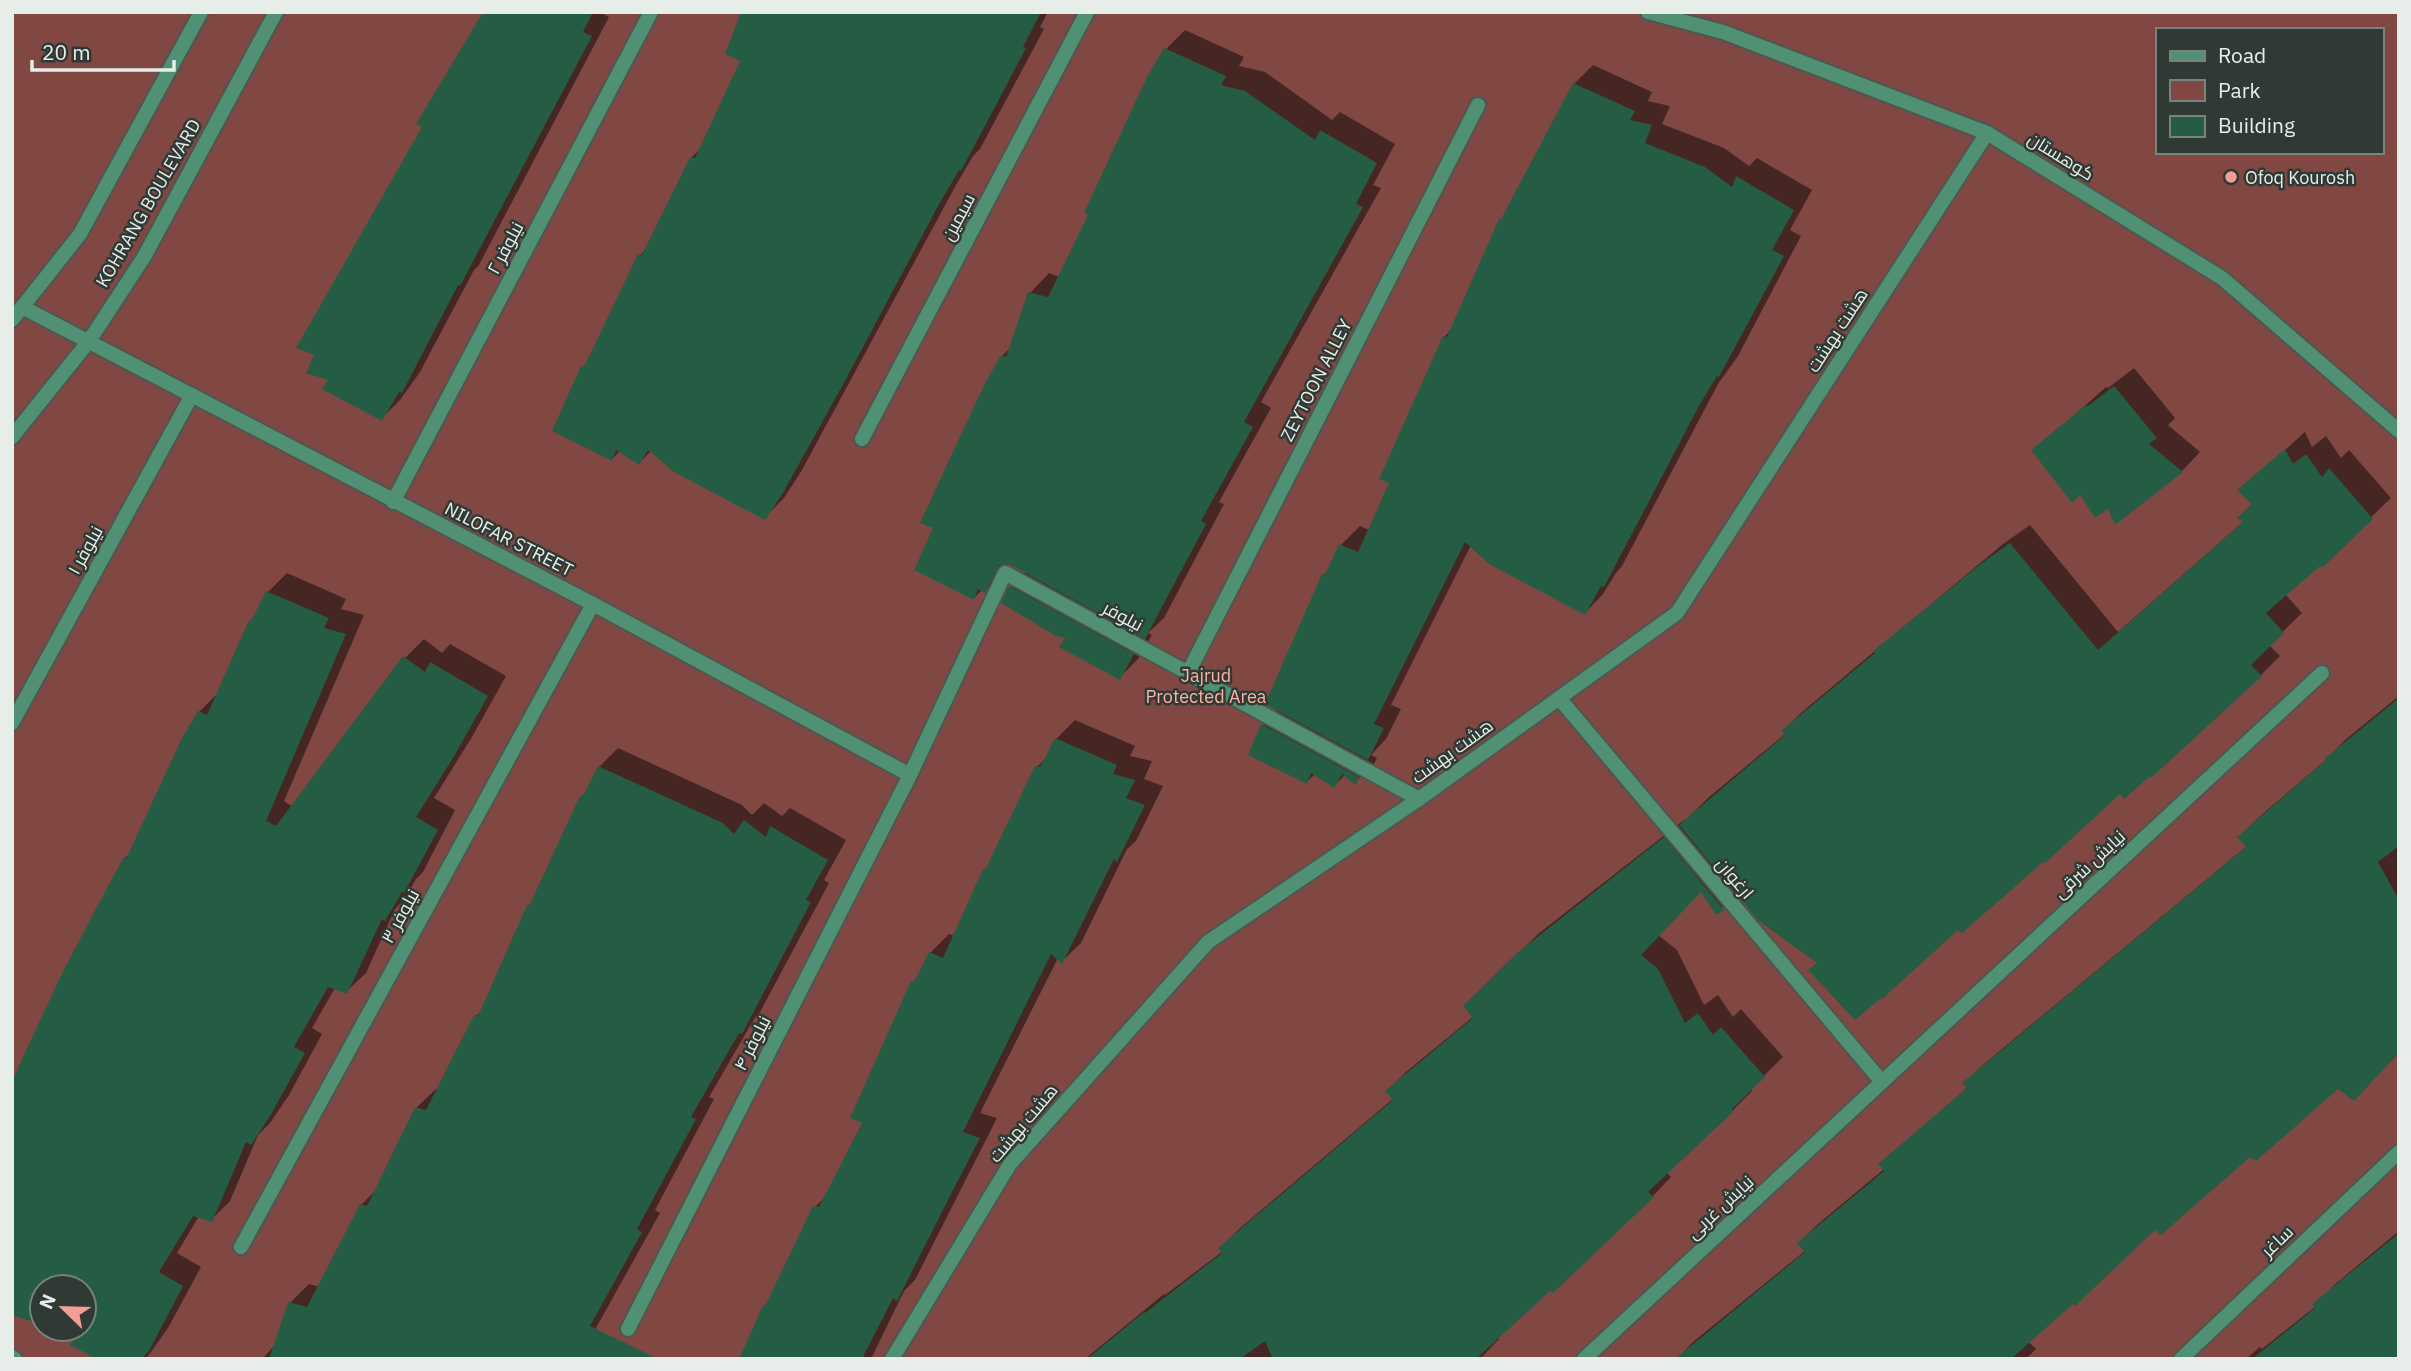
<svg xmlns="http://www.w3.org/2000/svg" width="2411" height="1371" font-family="'IBM Plex Sans',Cairo,sans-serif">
<rect width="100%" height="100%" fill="#303a35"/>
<path fill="#814843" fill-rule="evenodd" d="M12 12H2399V1359H12ZM2157 30H2381V152H2157ZM42 1287H84V1329H42Z"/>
<g fill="#0007">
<path d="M478 12H600L609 17 479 265 474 270 420 372 400 400 381 419 330 379 425 126 483 15Z"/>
<path d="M752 12H1048L1040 27 1044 29 980 149 973 156 956 185 802 470 784 498 765 517 651 451 639 463 620 451 612 459 583 367 589 362 640 255 649 246 691 158 702 147 743 60Z"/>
<path d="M1185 30 1244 57 1239 66 1265 72 1332 120 1340 112 1395 144 1373 185 1381 188 1261 402 1271 408 1219 502 1224 504 1164 618 1148 633 1152 635 1138 659 1119 678 1068 637 1011 587 1026 572 1009 562 1003 572 985 591 982 590 974 598 1002 356 1011 347 1030 293 1049 273 1060 277 1090 214 1149 78 1166 49Z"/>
<path d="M1593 65 1652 92 1648 101 1670 106 1662 124 1724 148 1749 166 1757 158 1812 190 1790 230 1801 236 1738 356 1718 384 1622 566 1616 573 1603 594 1585 613 1471 545 1391 705 1401 709 1386 739 1371 755 1377 758 1374 764 1355 782 1346 774 1334 786 1315 774 1307 782 1250 754 1263 725 1278 709 1324 575 1329 569 1341 545 1360 526 1369 530 1391 482 1444 337 1452 329 1574 84Z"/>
<path d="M2134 368 2175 418 2168 425 2200 452 2182 471 2116 522 2109 507 2081 493 2034 451 2106 387 2108 388Z"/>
<path d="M2305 432 2312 447 2326 436 2341 458 2349 450 2391 498 2322 565 2320 564 2285 594 2302 613 2269 645 2280 656 2261 675 2149 775 2120 792 2043 860 1958 928 1819 962 1738 893 1717 912 1702 890 1658 935 1677 950 1704 1005 1718 995 1733 1017 1741 1009 1783 1057 1750 1089 1752 1091 1733 1110 1666 1172 1671 1177 1653 1196 1497 1337 1499 1339 1480 1359H1085L1164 1294 1165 1295 1223 1251 1220 1248 1239 1229 1394 1098 1387 1091 1406 1072 1474 1016 1466 1006 1538 934 1684 820 1685 821 1708 798 1785 734 1783 731 1802 712 2003 544 2030 525 2118 632 2244 521 2254 504 2240 490Z"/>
<path d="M287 573 346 599 341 609 364 615 284 801 293 807 405 658 424 639 442 653 450 644 506 676 472 737 434 798 455 810 423 872 416 879 404 900 395 909 366 973 346 992 335 988 312 1028 322 1034 289 1095 270 1123 258 1135 230 1201 211 1220 199 1216 177 1253 201 1267 168 1328 146 1359H100L78 1335 61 1329H84V1287H42V1317L12 1299 124 859 131 852 199 712 218 693 251 621 268 592Z"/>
<path d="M2399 696V1034L2338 1087 2155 1228 2028 1341 2036 1349 2026 1359H1677L1693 1342 1806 1250 1799 1243 1818 1224 1884 1169 1880 1165 1968 1087 1965 1083 1984 1064 2247 846 2239 837 2258 818 2327 759 2345 740Z"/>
<path d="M1075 720 1135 746 1130 756 1152 761 1144 779 1163 786 1136 841 1127 849 1081 943 1062 961 1058 958 980 1113 997 1118 915 1280 904 1291 871 1359H741L764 1306 770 1300 815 1207 828 1194 864 1122 913 982 918 977 930 953 949 934 955 936 984 870 990 865 1037 767 1048 756 1056 739Z"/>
<path d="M618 748 742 805 752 815 764 803 782 816 790 808 846 840 824 880 829 883 760 1012 754 1019 709 1097 714 1099 655 1210 660 1213 596 1328 575 1359H262L275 1345 290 1303 309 1284 320 1287 361 1205 377 1189 416 1108 436 1089H438L476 1016 483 1009 528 906 534 901 582 797 587 791 599 767Z"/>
<path d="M2399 1231V1359H2246L2260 1347 2262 1349 2316 1306 2333 1286Z"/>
</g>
<g fill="#245d44">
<path d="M483 12H593L583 32 592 36 460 286 458 285 402 393 399 392 382 421 322 389 328 380 306 373 314 355 296 348 422 127 416 124Z"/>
<path d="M741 12H1041L1023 47 1026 48 961 171 959 170 938 206 846 379 784 491 765 520 674 472 648 450 639 465 616 450 612 461 552 431 581 366 584 367 638 254 642 255 690 157 695 158 740 61 725 54Z"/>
<path d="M1164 48 1226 76 1221 85 1245 91 1315 140 1320 130 1377 163 1356 204 1363 207 1244 422 1253 427 1201 521 1206 524 1145 639 1009 564 999 565 985 593 978 589 974 600 914 570 933 528 920 523 984 385 1001 355 1006 357 1028 292 1048 297 1088 215 1084 213 1147 77Z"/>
<path d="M1573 83 1635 111 1630 120 1652 125 1645 143 1705 167 1732 187 1736 176 1794 210 1772 250 1784 256 1719 377 1717 376 1700 404 1604 587 1601 586 1585 615 1489 564 1465 542 1374 724 1384 728 1368 760 1265 704 1322 574 1325 575 1339 544 1358 552 1389 483 1379 479 1443 336 1447 337 1499 219H1501Z"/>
<path d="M2114 386 2157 438 2149 444 2183 472 2115 525 2108 509 2095 518 2080 495 2072 503 2031 450 2086 405 2088 406Z"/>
<path d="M2285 449 2293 464 2306 454 2322 477 2329 468 2373 519 2322 568 2320 566 2266 613 2284 633 2251 665 2262 676 2151 778 2149 777 2124 799 2120 794 2044 864 2043 862 1962 933 1958 930 1882 999 1881 998 1855 1020 1808 970 1817 963 1759 921 1679 825 1785 735 1781 731 1875 653 1873 651 1982 563 2010 543 2098 650 2243 522 2237 518 2252 504 2237 490Z"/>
<path d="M1009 586 1134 654 1120 680 1059 647 1065 638 1056 636 1001 603Z"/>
<path d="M266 591 329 618 324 628 346 634 266 821 276 826 403 656 425 672 430 662 488 696 453 758 416 817 438 830 404 893 402 892 385 921 382 919 347 994 328 987 294 1047 305 1053 270 1116 251 1145 246 1142 212 1222 193 1216 159 1272 183 1286 150 1349 142 1359H96L70 1345 76 1336 54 1329H84V1287H42V1325L12 1315V1081L63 971 123 858 126 859 181 740 198 711 207 715 249 620 251 621Z"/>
<path d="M2399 698V846L2378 862 2399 900V1053L2354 1101 2338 1089 2256 1161 2250 1157 2161 1235 2155 1230 2075 1306 2073 1304 2011 1359H1675L1805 1252 1797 1243 1884 1171 1878 1164 1967 1088 1962 1083 2246 847 2237 837 2326 760 2324 759Z"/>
<path d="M1261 724 1359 777 1356 785 1342 774 1334 788 1311 773 1307 784 1248 755Z"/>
<path d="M1055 738 1117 765 1113 774 1135 780 1126 798 1145 805 1117 862 1114 859 1062 964 1051 954 963 1132 980 1138 951 1194 897 1301 893 1298 862 1359H739L763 1305 765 1306 813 1206 819 1207 862 1123 850 1118 911 981 914 982 929 952 943 958 983 869 985 870 1035 766 1040 767Z"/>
<path d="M598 766 723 823 734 834 744 820 766 837 770 826 828 860 806 900 811 902 742 1034 739 1033 691 1117 696 1119 637 1229 642 1232 590 1326 658 1359H269L288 1302 307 1307 360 1204 367 1206 415 1107 426 1110 474 1015 478 1016 527 905 529 906 580 796H583Z"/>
<path d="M1664 837 1724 910 1716 915 1701 892 1641 955 1658 969 1685 1023 1698 1013 1713 1035 1721 1027 1765 1077 1732 1109 1734 1111 1648 1192 1654 1197 1553 1293 1550 1291 1476 1359H1273L1265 1341 1240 1359H1087L1144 1312 1145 1313 1222 1253 1218 1248 1393 1100 1385 1091 1473 1018 1463 1006 1517 953Z"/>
<path d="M2399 1233V1359H2252L2315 1308 2312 1304Z"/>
</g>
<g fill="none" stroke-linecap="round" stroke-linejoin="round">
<defs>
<g id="street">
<path d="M1648 12 1723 32 1987 133 2222 278 2399 431"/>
<path d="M22 307 593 604 910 775"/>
<path d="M12 320 80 234 201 12"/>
<path d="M12 437 89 341 144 257 276 12"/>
<path d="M862 439 1087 12"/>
<path d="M393 502 651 12"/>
<path d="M1188 673 1478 105"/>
<path d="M1559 698 1882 1082"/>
<path d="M12 723 192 395"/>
<path d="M241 1247 593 604"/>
<path d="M628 1329 910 775 1005 573 1419 799"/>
<path d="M12 1357 15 1359"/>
<path d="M892 1359 1010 1164 1208 942 1419 799 1677 613 1987 133"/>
<path d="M1584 1359 2322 673"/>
<path d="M2181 1359 2399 1152"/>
</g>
</defs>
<use href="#street" stroke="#4d5752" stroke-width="18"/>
<use href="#street" stroke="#519173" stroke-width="14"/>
</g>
<circle fill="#f59c93" stroke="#303a35" stroke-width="2.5" cx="2231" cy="177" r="7"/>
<g text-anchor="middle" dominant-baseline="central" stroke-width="5" stroke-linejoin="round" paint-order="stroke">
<g font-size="18" fill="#e7eeea" stroke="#303a35">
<text transform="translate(2061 156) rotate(32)">کوهستان</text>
<text transform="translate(148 203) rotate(-60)">KOHRANG BOULEVARD</text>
<text transform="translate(958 217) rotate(-62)">سیمین</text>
<text transform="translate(505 248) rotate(-62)">نیلوفر ۲</text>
<text transform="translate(1837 330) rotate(-57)">هشت بهشت</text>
<text transform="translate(1316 380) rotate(-63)">ZEYTOON ALLEY</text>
<text transform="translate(509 539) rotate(27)">NILOFAR STREET</text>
<text transform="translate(85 550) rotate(-61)">نیلوفر ۱</text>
<text transform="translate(1123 616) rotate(28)">نیلوفر</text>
<text transform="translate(1452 751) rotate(-36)">هشت بهشت</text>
<text transform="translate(2089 864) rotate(-43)">نیایش شرقی</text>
<text transform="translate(1735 878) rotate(50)">ارغوان</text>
<text transform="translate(400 916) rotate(-61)">نیلوفر ۳</text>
<text transform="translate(752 1043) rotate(-63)">نیلوفر ۴</text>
<text transform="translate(1023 1123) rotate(-50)">هشت بهشت</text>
<text transform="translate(1720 1207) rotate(-43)">نیایش غربی</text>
<text transform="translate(2277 1241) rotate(-44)">ساغر</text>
</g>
<g font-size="18" fill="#e7eeea" stroke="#303a35" text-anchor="start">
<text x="2245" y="177">Ofoq Kourosh</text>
</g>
<g font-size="18" fill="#feb1a8" stroke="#303a35">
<text x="1206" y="675">Jajrud<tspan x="1206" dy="21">Protected Area</tspan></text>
</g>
</g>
<rect width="2411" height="1371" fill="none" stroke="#e7eeea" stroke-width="28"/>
<rect x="2156" y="28" width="228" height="126" fill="#303a35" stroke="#79827d" stroke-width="2"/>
<rect x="2170" y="51" width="35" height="10" fill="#519173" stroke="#79827d" stroke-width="2"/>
<text x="2218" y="63" font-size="21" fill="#e7eeea">Road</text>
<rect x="2170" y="80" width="35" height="21" fill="#814843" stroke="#79827d" stroke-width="2"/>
<text x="2218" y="98" font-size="21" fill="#e7eeea">Park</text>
<rect x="2170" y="116" width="35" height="21" fill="#245d44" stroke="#79827d" stroke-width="2"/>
<text x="2218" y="133" font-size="21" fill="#e7eeea">Building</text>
<g transform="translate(63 1308) rotate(293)"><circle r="33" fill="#303a35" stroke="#79827d" stroke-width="2"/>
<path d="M0-5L12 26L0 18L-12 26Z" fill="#f59c93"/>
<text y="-10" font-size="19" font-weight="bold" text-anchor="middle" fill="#e7eeea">N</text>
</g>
<path d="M32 60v10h142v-10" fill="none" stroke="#e7eeea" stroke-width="3.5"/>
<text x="42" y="60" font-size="21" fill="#e7eeea" stroke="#303a35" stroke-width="5" paint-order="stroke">20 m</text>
</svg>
